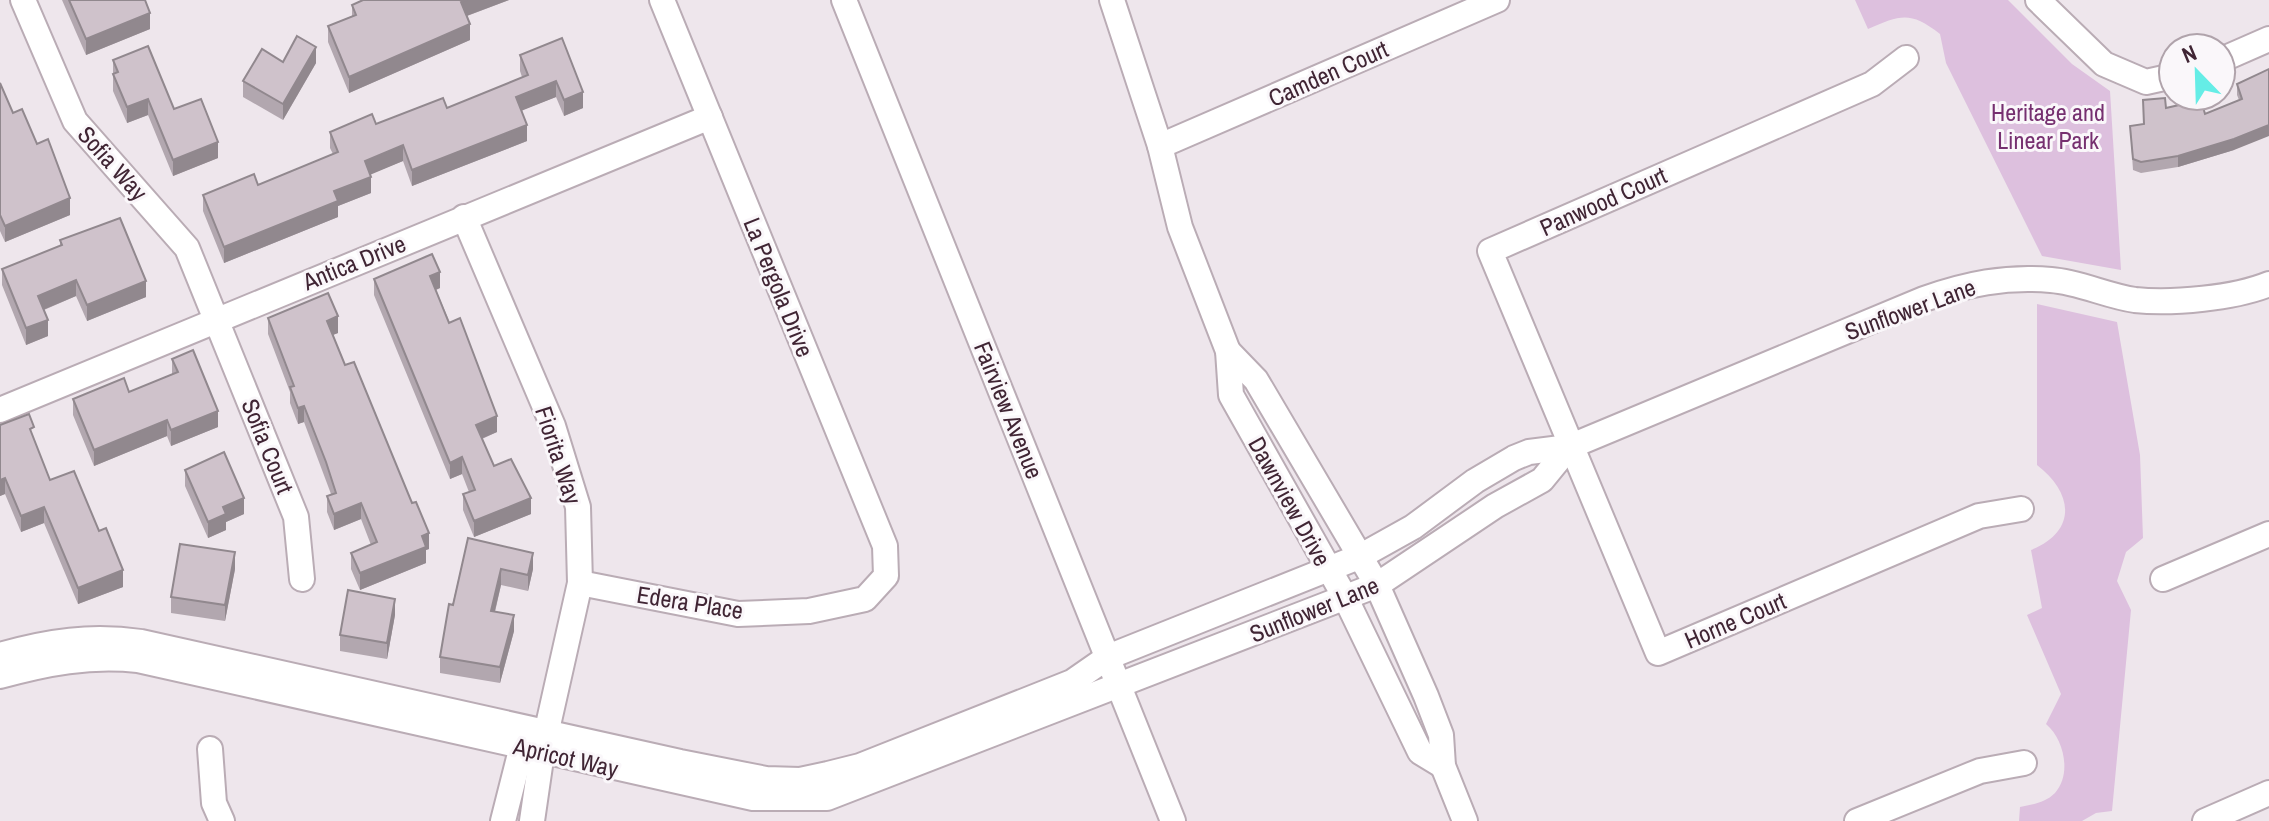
<svg xmlns="http://www.w3.org/2000/svg" width="2269" height="821" font-family="'Archivo Narrow',sans-serif">
<rect width="100%" height="100%" fill="#eee6ec"/>
<g fill="#ddc0de">
<path d="M1855 0H2008L2072 64 2110 91 2121 270 2042 256 1946 63 1940 34C1910 11 1901 15 1868 29Z"/>
<path d="M2037 304 2117 322 2140 455 2143 538 2126 552 2117 581 2131 610 2112 811 2096 813 2082 821H2019L2020 807C2033 804 2045 803 2055 793 2072 774 2064 739 2046 724L2061 694 2027 615 2042 608 2031 550C2079 530 2072 492 2037 465Z"/>
</g>
<g fill="none" stroke-linecap="round" stroke-linejoin="round">
<defs>
<g id="minor">
<path d="M23 0 75 121 187 248 296 517 302 579"/>
<path d="M844 0 1173 821"/>
<path d="M1112 0 1160 146 1180 227 1228 351 1231 395 1346 599 1420 752 1443 766"/>
<path d="M2038 0 2104 64 2146 82 2173 76"/>
<path d="M1906 58 1872 84 1490 251 1658 653 1979 516 2021 509"/>
<path d="M2221 60 2269 39"/>
<path d="M1160 146 1497 0"/>
<path d="M464 217 553 426 578 507 580 583 542 752 532 821"/>
<path d="M1228 351 1256 380 1377 585 1426 696 1441 735 1443 766 1465 821"/>
<path d="M0 410 710 117"/>
<path d="M2163 579 2269 534"/>
<path d="M580 583 738 614 809 611 865 599 886 576 885 546 662 0"/>
<path d="M0 655C49 641 91 635 141 642L680 762 766 779 800 780 828 774 860 766 1072 682 1108 657 1361 556 1413 527 1475 481 1514 458 1529 452 1569 447 1924 299C1967 284 2005 276 2051 280 2079 282 2107 296 2135 300 2172 304 2235 298 2269 284"/>
<path d="M0 676C47 663 89 655 138 660L753 798H827L1377 585 1495 506 1542 480 1569 447"/>
<path d="M210 749 214 803 222 821"/>
<path d="M503 821 522 746"/>
<path d="M1857 821 1980 771 2024 763"/>
<path d="M2205 821 2269 793"/>
</g>
</defs>
<use href="#minor" stroke="#baacb5" stroke-width="28"/>
<use href="#minor" stroke="#fff" stroke-width="24"/>
</g>
<g fill="#b2a7af">
<path d="M62 0H145L150 29 86 55Z"/>
<path d="M363 0H509L467 16 470 40 349 93 328 42V26L352 16V5Z"/>
<path d="M562 38 583 108 564 116 556 97 522 110 527 141 412 186 403 161 370 174 371 193 338 206V217L224 263 203 211V195L258 185 333 154 330 148V132L376 124 447 108 522 77 520 71V55Z"/>
<path d="M113 60 174 109 218 158 173 176 148 115 127 123 113 91Z"/>
<path d="M283 62 316 63 283 120 243 97V81Z"/>
<path d="M2269 69 2234 150 2178 167 2141 173 2133 170 2130 126 2143 124 2166 108 2205 114 2239 100 2237 95V84Z"/>
<path d="M0 83 13 113 37 144 70 215 5 242 0 231Z"/>
<path d="M60 240 146 297 87 321 76 296 44 310 48 336 26 345 2 285V269L60 246Z"/>
<path d="M374 279 440 288 436 290 497 432 482 439 494 466 531 514 474 537 463 510V494L469 492 462 474 450 479 374 295Z"/>
<path d="M268 318 338 333 333 335 345 365 429 549 426 550V563L360 590 351 569V553L371 545 361 519 334 530 327 512V496L331 494 304 422 298 424 290 403V392L268 334Z"/>
<path d="M172 359 218 427 171 446 167 436 94 466 73 415V399L129 392 172 375Z"/>
<path d="M0 425 34 440 50 480 99 531 123 587 78 604 44 523 21 532 5 494 0 496Z"/>
<path d="M185 470 244 514 226 522V530L208 538 185 486Z"/>
<path d="M468 538 533 569 528 591 501 585 495 612 514 631 500 683 440 673V657Z"/>
<path d="M235 569 225 621 171 613V597Z"/>
<path d="M395 615 387 659 340 651V635Z"/>
</g>
<g fill="#91888e">
<path d="M467 0H509L461 18V2Z"/>
<path d="M150 13V29L86 55V39Z"/>
<path d="M470 24V40L349 93V77Z"/>
<path d="M316 47V63L283 120V104Z"/>
<path d="M556 81V97L516 113V97Z"/>
<path d="M583 92V108L564 116V100Z"/>
<path d="M148 99V115L127 123V107Z"/>
<path d="M527 125V141L412 186V170Z"/>
<path d="M2269 125V136L2234 150 2178 167V156Z"/>
<path d="M218 142V158L173 176V160Z"/>
<path d="M403 145V161L365 177V161Z"/>
<path d="M371 177V193L338 206V217L224 263V247L334 191Z"/>
<path d="M70 198V215L5 242V226Z"/>
<path d="M440 272V288L430 292V276Z"/>
<path d="M76 280V296L38 312V296Z"/>
<path d="M146 281V297L87 321V305Z"/>
<path d="M338 316V333L327 337V321Z"/>
<path d="M48 320V336L26 345V328Z"/>
<path d="M304 406V422L298 424V408Z"/>
<path d="M218 411V427L171 446V430Z"/>
<path d="M497 416V432L476 441V425Z"/>
<path d="M167 420V436L94 466V450Z"/>
<path d="M462 457V474L450 479V463Z"/>
<path d="M5 478V494L0 496V480Z"/>
<path d="M244 498V514L226 522V530L208 538V522L223 507Z"/>
<path d="M531 498V514L474 537V521Z"/>
<path d="M361 503V519L334 530V514Z"/>
<path d="M44 507V523L21 532V516Z"/>
<path d="M429 533V549L426 550V563L360 590V573L422 536Z"/>
<path d="M235 552V569L225 621V605Z"/>
<path d="M533 553V569L528 591V575Z"/>
<path d="M501 569V585L491 627V611Z"/>
<path d="M123 570V587L78 604V588Z"/>
<path d="M395 599V615L387 659V643Z"/>
<path d="M514 615V631L500 683V667Z"/>
</g>
<g fill="#cfc2cb" stroke="#91888e" stroke-width="2">
<path d="M69 0H145L150 13 86 39Z"/>
<path d="M363 0H467L461 2 470 24 349 77 328 26 356 15 352 5Z"/>
<path d="M297 36 316 47 283 104 243 81 262 49 283 62Z"/>
<path d="M562 38 583 92 564 100 556 81 516 97 527 125 412 170 403 145 365 161 371 177 334 191 338 201 224 247 203 195 254 174 258 185 338 152 330 132 372 114 376 124 443 98 447 108 528 75 520 55Z"/>
<path d="M148 46 174 109 201 99 218 142 173 160 148 99 127 107 113 74 118 72 113 60Z"/>
<path d="M2269 69V125L2234 139 2178 156 2141 162 2133 159 2130 126 2144 124 2143 100 2165 98 2166 108 2201 100 2205 114 2242 99 2237 84Z"/>
<path d="M0 83 13 113 22 109 37 144 48 139 70 198 5 226 0 215Z"/>
<path d="M120 218 146 281 87 305 76 280 38 296 48 320 26 328 2 269 62 245 60 240Z"/>
<path d="M432 254 440 272 430 276 449 323 460 318 497 416 476 425 494 466 511 459 531 498 474 521 463 494 475 490 462 457 450 463 374 279Z"/>
<path d="M328 293 338 316 327 321 345 365 354 362 412 503 416 502 429 533 422 536 426 547 360 573 351 553 377 542 361 503 334 514 327 496 336 493 326 462 304 406 298 408 290 387 294 386 268 318Z"/>
<path d="M193 350 218 411 171 430 167 420 94 450 73 399 124 378 129 392 178 372 172 359Z"/>
<path d="M29 414 34 427 30 429 50 480 74 471 99 531 106 528 123 570 78 588 44 507 21 516 5 478 0 480V425Z"/>
<path d="M224 452 244 498 223 507 226 514 208 522 185 470Z"/>
<path d="M468 538 533 553 528 575 501 569 491 611 514 615 500 667 440 657 449 604 453 605Z"/>
<path d="M180 544 235 552 225 605 171 597Z"/>
<path d="M348 590 395 599 387 643 340 635Z"/>
</g>
<g text-anchor="middle" dominant-baseline="central" stroke-width="6" stroke-linejoin="round" paint-order="stroke">
<g font-size="24" fill="#402534" stroke="#faf7fa">
<text transform="translate(1328 73) rotate(-24)">Camden Court</text>
<text transform="translate(113 163) rotate(48)">Sofia Way</text>
<text transform="translate(1603 201) rotate(-24)">Panwood Court</text>
<text transform="translate(354 262) rotate(-22)">Antica Drive</text>
<text transform="translate(779 287) rotate(68)">La Pergola Drive</text>
<text transform="translate(1910 309) rotate(-20)">Sunflower Lane</text>
<text transform="translate(1009 410) rotate(68)">Fairview Avenue</text>
<text transform="translate(268 446) rotate(68)">Sofia Court</text>
<text transform="translate(559 455) rotate(72)">Fiorita Way</text>
<text transform="translate(1290 501) rotate(61)">Dawnview Drive</text>
<text transform="translate(690 602) rotate(9)">Edera Place</text>
<text transform="translate(1314 609) rotate(-22)">Sunflower Lane</text>
<text transform="translate(1735 620) rotate(-23)">Horne Court</text>
<text transform="translate(566 757) rotate(13)">Apricot Way</text>
</g>
<g font-size="24" fill="#763070" stroke="#faf7fa">
<text x="2048" y="112">Heritage and<tspan x="2048" dy="28">Linear Park</tspan></text>
</g>
</g>
<g transform="translate(2197 72) rotate(337)"><circle r="38" fill="#faf7fa" stroke="#b0a3ab" stroke-width="2"/>
<path d="M0-6L14 30L0 20L-14 30Z" fill="#65ede6"/>
<text y="-12" font-size="22" font-weight="bold" text-anchor="middle" fill="#402534">N</text>
</g>
</svg>
